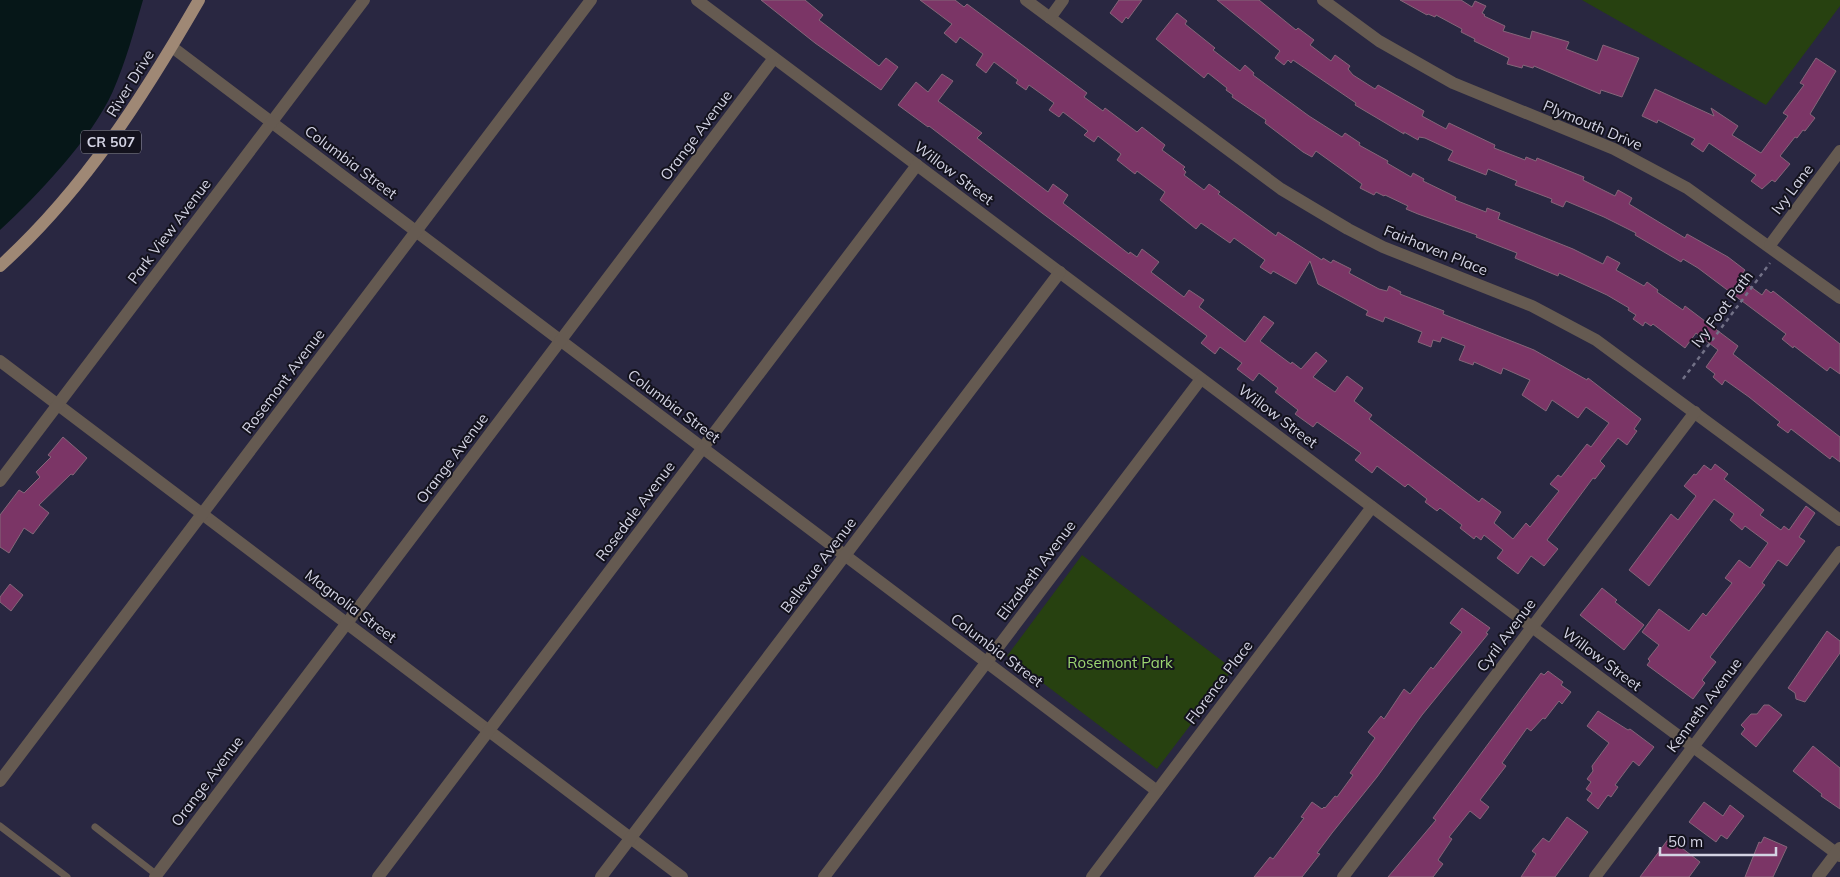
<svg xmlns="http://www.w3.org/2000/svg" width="1840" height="877" font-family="Mulish,sans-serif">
<rect width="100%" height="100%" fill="#292741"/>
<g fill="#274110">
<path d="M1582 0H1840V6L1766 105Z"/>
<path d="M1082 555 1233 669 1157 769 1007 656Z"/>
</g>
<path fill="#061718" d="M0 0H143C134 31 126 61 113 91 92 138 38 195 0 230Z"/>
<g fill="#7b3566" stroke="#846679">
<path d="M761 0H805L823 15 819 20 879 66 886 58 898 67 881 90 815 43Z"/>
<path d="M920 0H955L964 7 967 4 1087 93 1084 97 1103 111 1105 108 1137 132 1142 127 1165 145 1162 150 1185 167 1183 169 1186 172 1184 175 1204 190 1209 184 1220 192 1218 194 1276 236 1278 232 1322 260 1323 258 1331 263 1333 260 1351 269 1349 273 1379 289 1387 291 1389 286 1401 292 1400 294 1444 311 1443 314 1534 350 1587 380 1588 378 1641 419 1634 429 1637 431 1627 445 1618 438 1600 461 1605 466 1595 479 1593 478 1547 540 1558 549 1544 566 1531 556 1518 574 1497 558 1503 550 1484 535 1481 540 1476 536 1474 539 1460 528 1462 525 1440 508 1437 511 1425 502 1427 499 1408 484 1405 487 1377 466 1372 473 1355 460 1361 453 1317 422 1313 427 1295 414 1298 410 1275 392 1278 388 1259 373 1253 381 1237 369 1242 363 1220 347 1215 354 1201 343 1207 336 1042 213 929 126 928 127 898 105 916 82 928 92 942 74 953 81 938 101 982 133 977 138 1048 192 1053 184 1068 195 1063 203 1129 254 1130 252 1137 257 1142 249 1159 262 1151 272 1184 297 1189 290 1204 300 1199 307 1245 342 1264 316 1274 323 1260 341 1291 364 1292 362 1301 369 1316 352 1327 361 1313 377 1335 392 1347 376 1363 388 1354 401 1372 415 1369 419 1479 502 1482 498 1501 512 1494 523 1513 539 1526 523 1530 527 1559 491 1550 484 1558 475 1561 477 1587 444 1591 447 1609 423 1586 407 1578 418 1552 400 1546 411 1522 395 1530 380 1503 368 1501 374 1474 362 1473 365 1459 360 1465 346 1442 337 1440 342 1433 340 1431 347 1418 342 1422 332 1385 317 1383 322 1366 315 1368 311 1318 284 1310 261 1296 284 1273 271 1271 274 1260 267 1265 260 1234 238 1230 243 1201 223 1196 229 1160 200 1165 192 1137 171 1135 174 1117 160 1121 154 1098 136 1094 142 1084 135 1088 131 1063 112 1059 117 1049 110 1054 103 1029 85 1026 90 1016 83 1018 80 994 62 986 73 976 65 983 54 960 37 956 43 944 33 952 24Z"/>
<path d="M1119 0H1142L1128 19 1126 17 1122 23 1110 13Z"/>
<path d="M1217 0H1259L1296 30 1298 28 1314 40 1310 45 1331 61 1335 55 1350 66 1348 69 1353 75 1375 89 1378 85 1424 111 1422 116 1446 129 1449 123 1495 145 1494 148 1525 160 1526 157 1536 161 1537 158 1584 177 1583 180 1615 196 1618 190 1632 198 1629 204 1662 224 1685 238 1687 234 1728 257 1745 270 1739 278 1762 295 1766 289 1771 293 1773 291 1840 344V374L1830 367 1827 371 1794 346 1793 348 1782 339 1786 334 1698 268 1683 259 1681 262 1635 235 1636 233 1604 217 1566 201 1563 207 1551 202 1552 199 1515 185 1517 181 1488 169 1486 175 1448 160 1453 151 1425 138 1419 137 1418 140 1404 132V134L1355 105 1356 103 1293 60 1291 63 1288 60 1284 65 1275 58 1280 51Z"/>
<path d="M1400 0H1461L1472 7 1475 1 1486 6 1482 13 1485 15 1484 16 1505 26 1503 31 1530 39 1532 31 1569 42 1566 49 1597 61 1603 45 1639 58 1622 97 1601 90 1600 94 1534 66 1533 68 1523 65 1522 68 1507 64 1509 58 1474 41 1475 39 1461 32 1462 29 1436 15 1435 17 1428 14 1427 15Z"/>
<path d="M1177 13 1187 21 1185 24 1215 48 1213 50 1240 71 1245 65 1254 73 1253 75 1309 116 1342 137 1345 133 1360 143 1359 145 1388 161 1387 163 1411 177 1413 173 1424 179 1423 181 1456 197 1455 200 1486 212 1487 208 1500 213 1498 219 1573 249 1603 264 1607 256 1620 263 1616 270 1644 286 1647 282 1658 290 1657 292 1683 310 1685 306 1738 346 1733 354 1840 437V462L1832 456 1830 459 1791 429 1788 433 1777 425 1780 422 1749 397 1725 380 1722 385 1713 377 1715 374 1706 367 1718 350 1696 333 1685 348 1653 324 1651 326 1645 322 1643 326 1633 319 1636 315 1628 310 1629 308 1607 295 1559 273 1558 276 1515 258 1517 253 1476 237 1477 235 1418 214 1406 209 1408 206 1385 195 1384 196 1376 192 1374 195 1360 188 1362 184 1316 151 1312 157 1303 152 1265 123 1266 120 1232 97 1233 95 1226 90 1227 88 1208 73 1204 78 1156 39Z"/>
<path d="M1816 58 1836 71 1810 114 1815 118 1805 131 1803 130 1797 138 1795 137 1780 156 1790 164 1775 182 1772 180 1762 189 1751 181 1756 175 1709 143 1703 152 1691 144 1695 139 1658 120 1657 123 1642 116 1655 89 1714 116 1711 108 1738 126 1732 135 1761 153 1788 116 1783 113 1804 85 1800 83Z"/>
<path d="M63 437 87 458 73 475 71 474 39 505 49 513 33 534 24 528 9 553 0 547V515L19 490 24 493 40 477 36 472 51 457 48 455Z"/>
<path d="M1715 464 1728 474 1724 479 1764 510 1760 515 1781 530 1784 526 1789 530 1806 506 1815 513 1799 537 1805 541 1787 566 1778 560 1762 583 1765 585 1710 657 1716 662 1702 680 1705 683 1693 699 1647 665 1650 661 1648 659 1659 645 1642 632 1659 609 1689 631 1703 613 1706 616 1732 583 1725 578 1739 560 1750 568 1768 543 1745 526 1742 530 1730 520 1734 514 1714 499 1649 586 1629 570 1671 514 1678 520 1696 496 1684 486 1694 474 1696 475 1704 465 1711 470Z"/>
<path d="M10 584 23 595 11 611 0 602V597Z"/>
<path d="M1602 588 1617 600 1615 602 1644 625 1624 650 1580 615Z"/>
<path d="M1462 608 1490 628 1486 633 1488 634 1422 715 1377 777 1332 833 1317 853 1320 854 1302 877H1254L1270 857 1273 859 1304 818 1301 817 1312 802 1322 809 1324 807 1325 808 1335 796 1337 797 1353 775 1350 773 1375 738 1368 732 1381 716 1384 719 1404 689 1410 694 1431 667 1433 669 1462 632 1450 623Z"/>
<path d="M1827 631 1840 641V653L1805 702 1796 699 1795 693 1788 688Z"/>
<path d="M1548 671 1563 682 1561 685 1571 692 1562 704 1559 701 1545 719 1543 718 1531 731 1527 728 1502 763 1506 766 1480 800 1489 807 1480 819 1470 811 1449 837 1452 839 1438 860 1443 864 1433 877H1388L1436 820 1433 818 1541 673 1544 675Z"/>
<path d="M1764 705H1769L1782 715 1756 747 1741 734 1745 729 1741 725 1751 714H1757Z"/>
<path d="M1598 711 1628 730 1630 729 1654 747 1639 766 1633 761 1615 785 1618 787 1611 797 1608 795 1598 809 1587 800 1592 793 1586 789 1591 782 1587 779 1593 771 1592 766 1609 743 1587 726Z"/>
<path d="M1813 746 1840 768V809L1821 796 1822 794 1793 771Z"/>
<path d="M1704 802 1723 816 1730 805 1744 816 1727 839 1721 835 1716 842 1689 822Z"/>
<path d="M1567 817 1588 832 1555 877H1521L1536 854 1532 851 1543 838 1549 842Z"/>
<path d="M1764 837 1787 847 1773 877H1745L1759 842 1761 843Z"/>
<path d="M1669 838 1700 862 1689 877H1640Z"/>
</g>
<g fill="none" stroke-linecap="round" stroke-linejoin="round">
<path stroke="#727187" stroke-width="2.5" stroke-dasharray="4 4" stroke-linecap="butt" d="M1683 379 1770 263"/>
<g stroke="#655a51" stroke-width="7">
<path d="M0 826 67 877"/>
<path d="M95 827 157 875"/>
</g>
<g stroke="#655a51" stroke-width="12">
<path d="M697 0 1532 627 1840 856"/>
<path d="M1026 0 1281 189 1348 229 1383 247 1532 306 1596 340 1840 520"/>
<path d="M1323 0 1379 41 1453 83 1614 149 1687 188 1840 298"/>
<path d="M1050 18 1063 0"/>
<path d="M172 47 1157 791"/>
<path d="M1770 245 1840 151"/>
<path d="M0 361 682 877"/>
<path d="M0 481 364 0"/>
<path d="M0 781 591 0"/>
<path d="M155 877 774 58"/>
<path d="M378 877 917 165"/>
<path d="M601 877 1060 272"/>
<path d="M824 877 1201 379"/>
<path d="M1092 877 1372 507"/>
<path d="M1343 877 1695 412"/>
<path d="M1595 877 1840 552"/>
<path d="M1818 877 1840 848"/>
</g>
<path stroke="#9f8875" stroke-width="12" d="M0 266C84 190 143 97 199 0"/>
</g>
<g text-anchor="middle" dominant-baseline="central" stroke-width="4" stroke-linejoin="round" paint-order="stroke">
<rect fill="#13121d" stroke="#9999a8" stroke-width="1" x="81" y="130.5" width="60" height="23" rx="4"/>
<g font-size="14" font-weight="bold" fill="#d3d3e3">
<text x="111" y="142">CR 507</text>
</g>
<g font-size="15" fill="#d3d3e3" stroke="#13121d">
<text transform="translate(130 83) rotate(-58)">River Drive</text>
<text transform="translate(1593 125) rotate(23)">Plymouth Drive</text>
<text transform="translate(696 135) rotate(-53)">Orange Avenue</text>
<text transform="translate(351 162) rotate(37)">Columbia Street</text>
<text transform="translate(954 173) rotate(37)">Willow Street</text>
<text transform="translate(1792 189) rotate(-53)">Ivy Lane</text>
<text transform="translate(169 231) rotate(-53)">Park View Avenue</text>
<text transform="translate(1436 250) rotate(22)">Fairhaven Place</text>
<text transform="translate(1722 309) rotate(-53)">Ivy Foot Path</text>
<text transform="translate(283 381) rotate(-53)">Rosemont Avenue</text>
<text transform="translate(674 406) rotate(37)">Columbia Street</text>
<text transform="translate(1278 416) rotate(37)">Willow Street</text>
<text transform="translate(452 458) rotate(-53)">Orange Avenue</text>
<text transform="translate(635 511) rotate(-53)">Rosedale Avenue</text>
<text transform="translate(818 565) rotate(-53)">Bellevue Avenue</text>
<text transform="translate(1036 570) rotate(-53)">Elizabeth Avenue</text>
<text transform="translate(351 606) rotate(37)">Magnolia Street</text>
<text transform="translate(1506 635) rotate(-53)">Cyril Avenue</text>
<text transform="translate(997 650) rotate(37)">Columbia Street</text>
<text transform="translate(1602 659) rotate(37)">Willow Street</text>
<text transform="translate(1219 682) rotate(-53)">Florence Place</text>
<text transform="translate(1704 705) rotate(-53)">Kenneth Avenue</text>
<text transform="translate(207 781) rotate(-53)">Orange Avenue</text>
</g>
<g font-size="15" fill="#9dd771" stroke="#13121d">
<text x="1120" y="662">Rosemont Park</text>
</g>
</g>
<path d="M1660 847v8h116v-8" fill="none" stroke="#d3d3e3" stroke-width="2.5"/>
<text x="1668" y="847" font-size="15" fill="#d3d3e3" stroke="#13121d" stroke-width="4" paint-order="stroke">50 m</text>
</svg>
